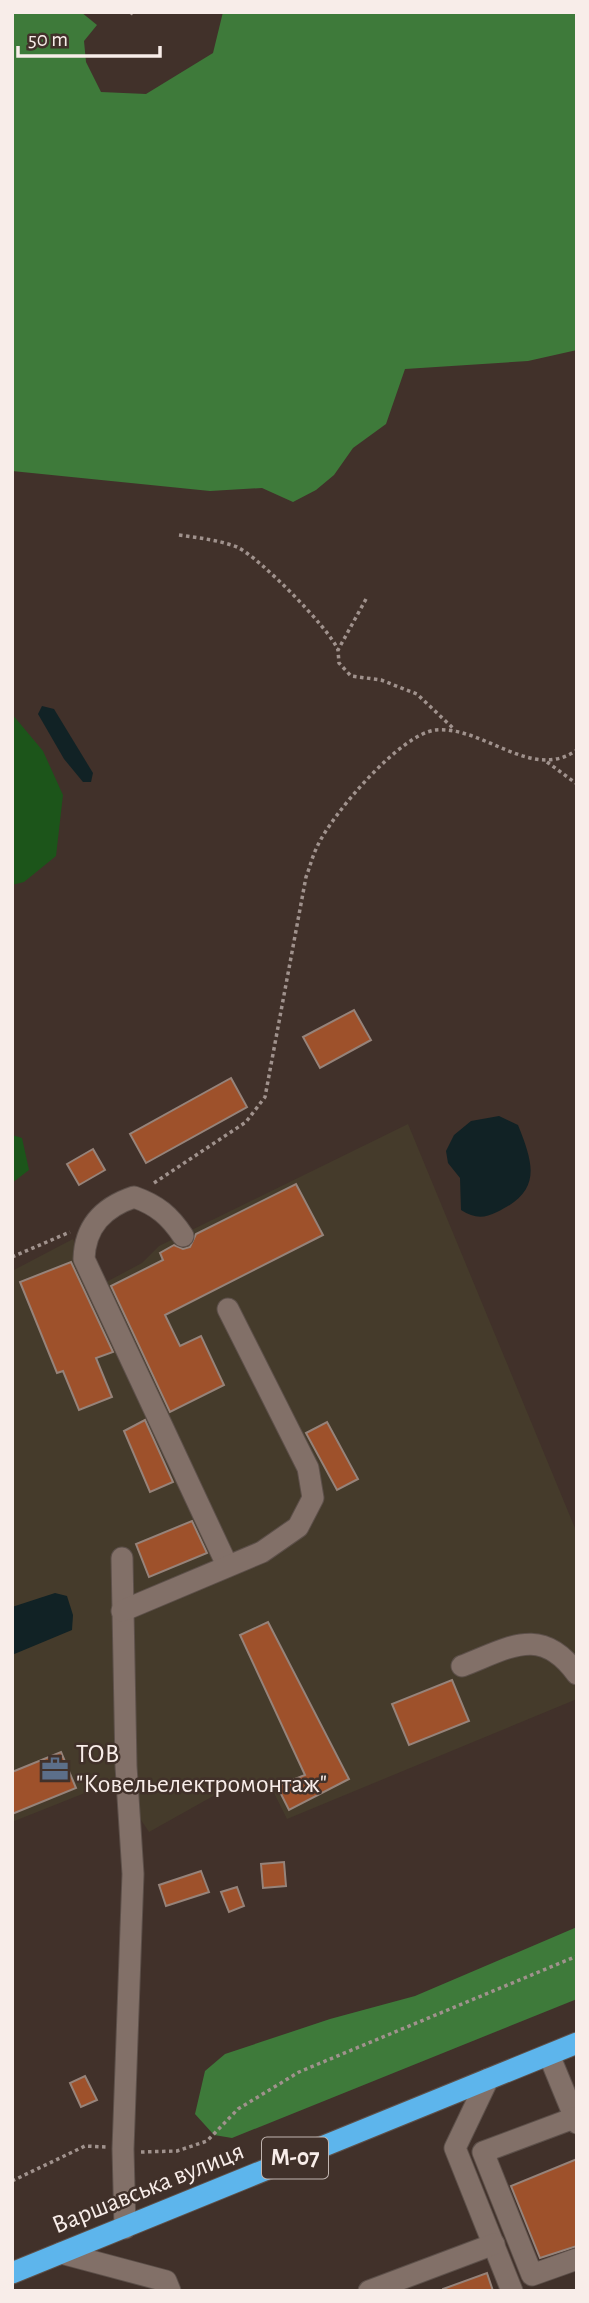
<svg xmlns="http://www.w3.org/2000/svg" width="589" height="2303" font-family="'Alegreya Sans',sans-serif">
<rect width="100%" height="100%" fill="#41312a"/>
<path fill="#453b2b" d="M408 1124 577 1533V1699L287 1819 272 1789 240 1781 149 1832 115 1781 12 1822V1271L73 1239 93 1289 142 1263 159 1246Z"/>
<g fill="#1c551a">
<path d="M12 714 43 751 63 795 56 856 24 882 12 885Z"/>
<path d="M12 1135 22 1138 29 1170 12 1183Z"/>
</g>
<g fill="#3e7a3a">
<path d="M12 12H81L97 25 84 41 86 62 101 92 146 94 213 53 223 12H577V350L528 361 405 369 386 424 353 448 334 475 316 490 293 502 262 488 210 491 12 471Z"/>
<path d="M577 1927V1999L232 2138 214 2135 195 2114 205 2071 225 2054 330 2019 415 1996Z"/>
</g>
<g fill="#112225">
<path d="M42 706 54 709 93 773 91 782H83L64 759 38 714Z"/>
<path d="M499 1116 518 1125C534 1165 542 1191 497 1212 483 1219 474 1218 461 1210L460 1178 448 1163 446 1151 454 1135 471 1121Z"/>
<path d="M55 1593 67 1596 73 1615 72 1630 12 1655V1607Z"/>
</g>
<g fill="#9e512b" stroke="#96837a" stroke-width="2">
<path d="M354 1010 371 1040 320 1068 303 1037Z"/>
<path d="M231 1078 247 1107 146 1163 130 1134Z"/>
<path d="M93 1149 105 1170 79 1185 67 1164Z"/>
<path d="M296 1184 323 1235 165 1315 180 1346 201 1336 224 1385 170 1412 111 1286 163 1260 160 1253 174 1245 183 1249 190 1247 196 1234Z"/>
<path d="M71 1262 113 1352 96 1358 112 1397 79 1410 63 1371 57 1373 20 1282Z"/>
<path d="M145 1420 173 1482 150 1492 124 1431Z"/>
<path d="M327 1422 358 1479 337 1490 306 1433Z"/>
<path d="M192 1521 207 1553 149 1577 136 1544Z"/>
<path d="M268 1622 349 1779 289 1810 277 1786 305 1775 240 1635Z"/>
<path d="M452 1680 469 1721 409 1745 392 1704Z"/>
<path d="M61 1752 76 1788 12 1814V1772Z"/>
<path d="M284 1862 286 1886 263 1888 261 1864Z"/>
<path d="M201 1871 209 1892 166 1906 159 1885Z"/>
<path d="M237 1887 244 1906 229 1912 221 1892Z"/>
<path d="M85 2076 97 2100 81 2107 70 2083Z"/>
<path d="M577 2159V2246L540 2258 511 2186Z"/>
<path d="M487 2273 493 2291H443V2289Z"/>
</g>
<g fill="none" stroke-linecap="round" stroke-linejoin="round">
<defs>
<g id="minor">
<path d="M183 1236C170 1216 157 1205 134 1197 104 1207 85 1226 84 1259L227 1565"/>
<path d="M122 1558 126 1766 133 1874 123 2149 125 2228"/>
<path d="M122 1611 262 1552 298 1527 313 1498 308 1468 228 1309"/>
<path d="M462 1666C509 1648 541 1624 577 1674"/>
<path d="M549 2055 577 2123"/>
<path d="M488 2079 455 2148 512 2291"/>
<path d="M574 2118 483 2152 532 2275 577 2259"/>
<path d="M61 2253 166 2281 170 2291"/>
<path d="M369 2291 494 2244"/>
</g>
<path id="highway" d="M12 2273 577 2043"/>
</defs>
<use href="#minor" stroke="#5d504a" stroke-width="23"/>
<use href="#highway" stroke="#5d504a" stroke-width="23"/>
<g stroke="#a0928d" stroke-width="3.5" stroke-dasharray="3.5 3.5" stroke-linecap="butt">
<path d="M130 12 133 14"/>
<path d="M179 535C199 538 219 540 237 547 259 557 330 629 338 650"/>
<path d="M366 599 338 650 339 663 351 676 381 680 417 694 455 730"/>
<path d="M547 762 577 784"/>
<path d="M154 1183 246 1122 265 1097 306 877C310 867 312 857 317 847 331 815 401 733 436 730 484 726 532 782 577 750"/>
<path d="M12 1257 70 1232"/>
<path d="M141 2152 177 2151 207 2141 238 2109 299 2072 577 1956"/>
<path d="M12 2181 85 2146 106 2147"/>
</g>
<use href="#minor" stroke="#827068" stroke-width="21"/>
<use href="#highway" stroke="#5db5ec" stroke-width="21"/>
</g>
<defs>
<symbol id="office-bare" viewBox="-9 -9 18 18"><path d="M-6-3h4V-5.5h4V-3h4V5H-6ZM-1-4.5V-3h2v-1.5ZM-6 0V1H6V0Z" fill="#5c6f8a" stroke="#41312a" stroke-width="2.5" paint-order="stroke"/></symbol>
</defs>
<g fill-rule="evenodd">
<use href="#office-bare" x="36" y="1750" width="38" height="38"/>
</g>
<g text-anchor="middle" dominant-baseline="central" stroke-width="5" stroke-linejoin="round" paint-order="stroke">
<rect fill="#41312a" stroke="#c1b5b0" stroke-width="2" x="262" y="2137.5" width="66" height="41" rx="5"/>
<g font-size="24" font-weight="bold" fill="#f8ede9">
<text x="295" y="2158">М-07</text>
</g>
<g font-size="26" fill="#f8ede9" stroke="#41312a" text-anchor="start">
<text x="76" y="1754">ТОВ<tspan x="76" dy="30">"Ковельелектромонтаж"</tspan></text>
</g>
<g font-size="26" fill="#f8ede9" stroke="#41312a">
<text transform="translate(148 2188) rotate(-22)">Варшавська вулиця</text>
</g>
</g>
<rect width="589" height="2303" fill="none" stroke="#f8ede9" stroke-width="28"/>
<path d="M18 46v10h142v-10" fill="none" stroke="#f8ede9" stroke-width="3.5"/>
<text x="28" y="46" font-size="21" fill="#f8ede9" stroke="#41312a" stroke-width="5" paint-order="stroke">50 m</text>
</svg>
